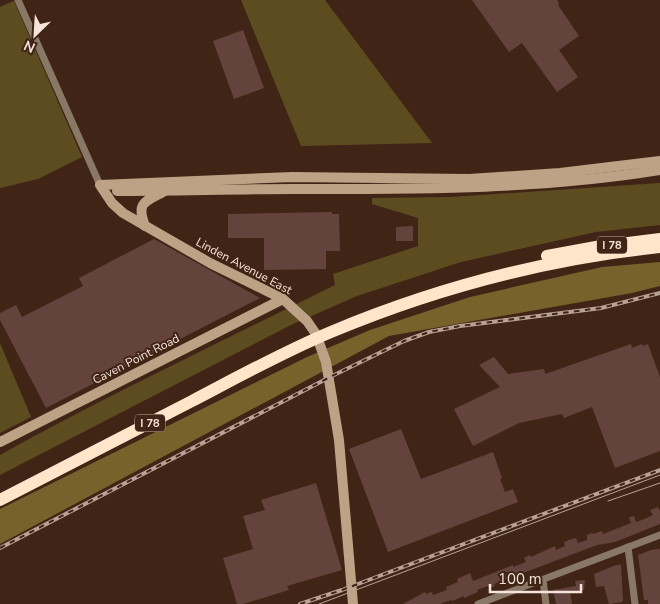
<svg xmlns="http://www.w3.org/2000/svg" width="660" height="604" font-family="'Nunito Sans',sans-serif">
<rect width="100%" height="100%" fill="#402415"/>
<g fill="#5e4c21">
<path d="M241 0H325L432 143 301 146Z"/>
<path d="M14 1 82 157 38 179 0 188V7Z"/>
<path d="M660 183V225L596 232 461 262 357 296 291 325 0 475V455C110 394 223 341 335 285L333 274 418 246V218L372 204V198L450 197Z"/>
<path d="M0 343 31 417 0 433Z"/>
</g>
<path fill="#77622c" d="M660 262V286L632 293 389 336 0 544V509L307 357 370 330 470 297 602 267Z"/>
<g fill="#65433d">
<path d="M472 0H557L559 4 558 5 579 36 559 50 578 77 557 92 522 43 509 52Z"/>
<path d="M243 30 264 88 234 99 213 41Z"/>
<path d="M332 212V214H339L340 251H326V269L264 270V238H228V214Z"/>
<path d="M413 226V241H396V227Z"/>
<path d="M154 239 260 298 46 408 0 320V313L16 305 22 317 83 286 79 278Z"/>
<path d="M631 344 632 348 642 344 643 346 648 344 660 377V451L615 468 592 407 564 418 562 414 519 423 473 446 454 409 500 387 479 365 494 357 508 374 544 369 545 374Z"/>
<path d="M401 429 421 479 493 452 502 478 500 479 505 492 513 489 518 502 388 552 349 449Z"/>
<path d="M316 483 342 570 287 586 289 590 243 604H237L223 558 253 549 243 516 265 510 261 500Z"/>
<path d="M658 507 660 511V524L615 542 597 545 494 584 495 586 489 588 488 586 477 590 478 592 464 598V596L452 601 451 600 440 604H403L425 592 426 594 432 592 433 595 447 590 446 587 458 582 457 579 470 573 473 581 513 565V567L526 562 524 558 530 555 531 557 555 546 556 550 565 546 564 542 569 540 576 538 578 543 587 540V535L592 533 593 534 602 531 603 534 631 523 629 517 634 516 636 522 642 520 653 515 650 510Z"/>
<path d="M660 549V604H648V600H644L638 555 651 550Z"/>
<path d="M616 565H621L623 600 622 602 609 604 604 586 596 587 594 574Z"/>
<path d="M585 580 584 590 570 592 572 604H556L553 590 576 586 575 581Z"/>
</g>
<g fill="none" stroke-linecap="round" stroke-linejoin="round">
<g stroke="#897865" stroke-width="7">
<path d="M18 0 100 185"/>
<path d="M628 547 635 604"/>
<path d="M543 580 546 604"/>
<path d="M478 604 660 535"/>
</g>
<g stroke="#bea285" stroke-width="10">
<path d="M117 191C176 191 234 189 292 189 415 189 538 190 660 170"/>
<path d="M145 226C136 203 144 202 163 192"/>
<path d="M0 442 283 299"/>
<path d="M353 604 339 440 326 362 316 334 307 321 283 299 210 263 123 213 112 203 100 185 292 177 469 179 560 173 660 161"/>
</g>
<g stroke="#ffe5c9" stroke-width="12">
<path d="M547 256 596 247 660 239"/>
<path d="M0 500C64 467 128 434 192 401 238 377 283 352 331 332 436 288 547 259 660 247"/>
</g>
<g stroke="#b8a296" stroke-width="1">
<path d="M608 501 660 483"/>
<path d="M319 604 660 475"/>
</g>
<defs>
<g id="rail">
<path d="M0 548 332 376 404 341 429 332 460 326 601 308 660 293"/>
<path d="M300 604 342 590 660 470"/>
</g>
</defs>
<use href="#rail" stroke="#b8a296" stroke-width="4"/>
<use href="#rail" stroke="#402415" stroke-width="2" stroke-dasharray="5.5" stroke-linecap="butt"/>
</g>
<g text-anchor="middle" dominant-baseline="central" stroke-width="4" stroke-linejoin="round" paint-order="stroke">
<g fill="#402415" stroke="#bfaa9e" stroke-width="1">
<rect x="597" y="236.5" width="30" height="17" rx="4"/>
<rect x="135" y="414.5" width="30" height="17" rx="4"/>
</g>
<g font-size="11" font-weight="bold" fill="#f6e3d9">
<text x="612" y="245">I 78</text>
<text x="150" y="423">I 78</text>
</g>
<g font-size="12" fill="#f6e3d9" stroke="#402415">
<text transform="translate(244 266) rotate(28)">Linden Avenue East</text>
<text transform="translate(136 359) rotate(-27)">Caven Point Road</text>
</g>
</g>
<g transform="translate(35 35) rotate(205)" stroke="#402415" stroke-width="4" paint-order="stroke">
<path d="M0-4L9 19L0 12L-9 19Z" fill="#f6e3d9"/>
<text y="-8" font-size="14" font-weight="bold" text-anchor="middle" fill="#f6e3d9">N</text>
</g>
<path d="M490 584v8h91v-8" fill="none" stroke="#f6e3d9" stroke-width="2.5"/>
<text x="498" y="584" font-size="15" fill="#f6e3d9" stroke="#402415" stroke-width="4" paint-order="stroke">100 m</text>
</svg>
